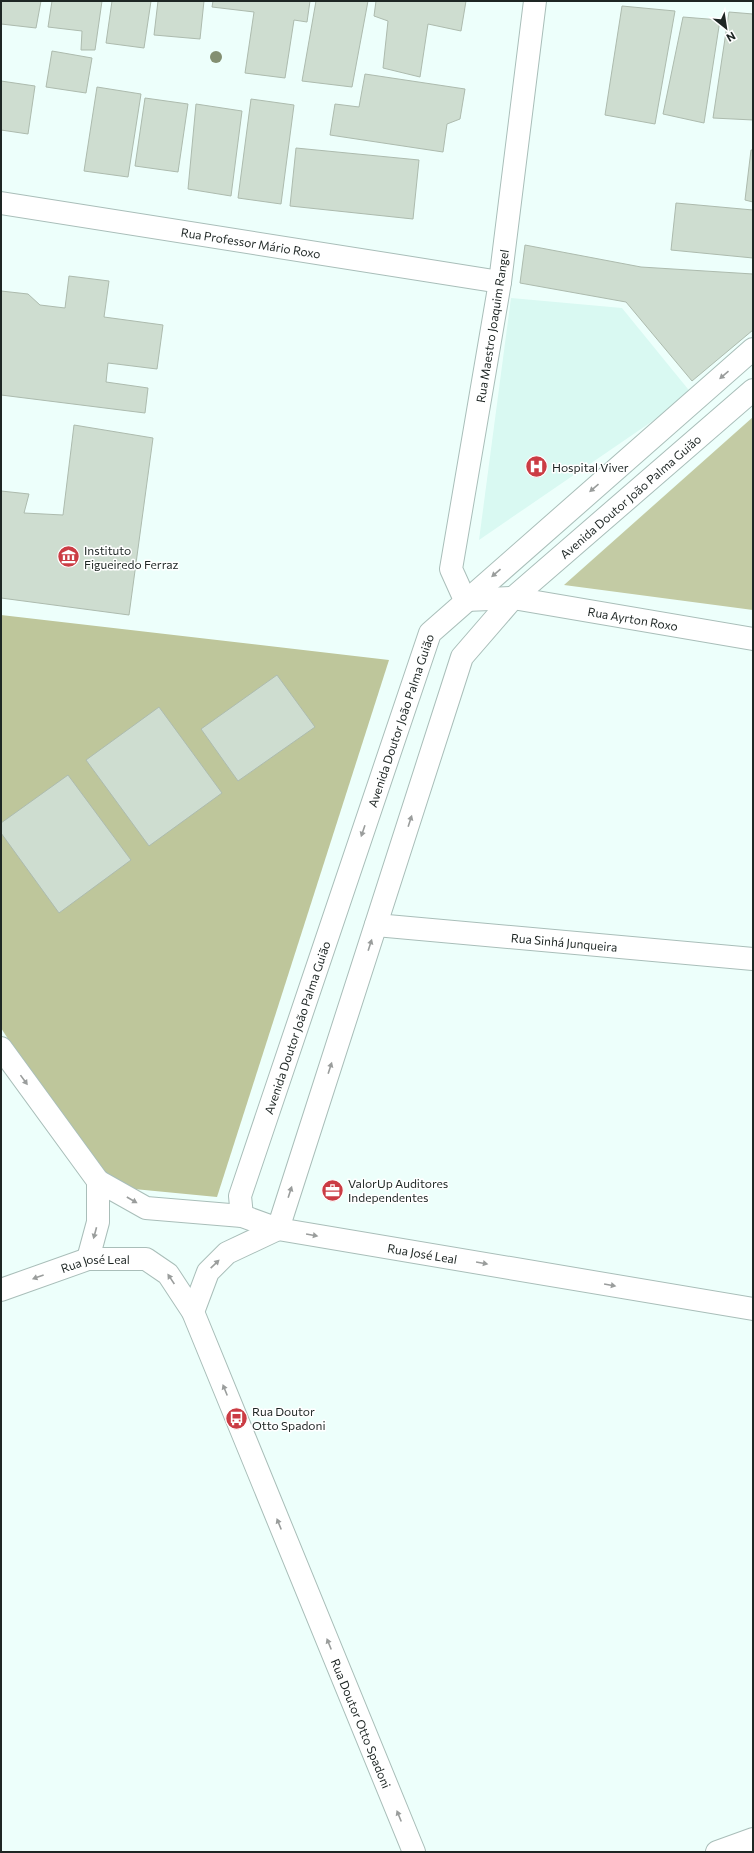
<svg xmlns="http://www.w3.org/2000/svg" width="754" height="1853" font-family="Commissioner,sans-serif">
<rect width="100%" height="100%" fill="#edfffb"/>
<path fill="#d9f9f2" d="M511 298 622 308 692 394 479 540Z"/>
<path fill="#c3cba4" d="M753 417V610L564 585Z"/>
<path fill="#bec69b" d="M1 615 389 660 217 1197 103 1186 1 1028Z"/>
<g fill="#ceddd0" stroke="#adbbae">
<path d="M1 1H41L36 28 1 24Z"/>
<path d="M52 1H102L95 50H81L82 31 48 27Z"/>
<path d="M112 1H151L144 48 106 43Z"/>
<path d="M158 1H204L200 39 154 35Z"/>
<path d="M213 1H310L307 22 294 20 285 78 245 73 254 12 212 7Z"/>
<path d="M316 1H368L352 87 302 81Z"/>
<path d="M376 1H466L461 31 428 24 420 77 383 68 388 21 374 16Z"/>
<path d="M622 6 675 11 655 124 605 115Z"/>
<path d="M729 12 753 14V120L713 118Z"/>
<path d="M683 17 720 20 704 123 663 114Z"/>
<path d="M52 51 92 58 86 93 46 87Z"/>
<path d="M365 74 465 89 460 119 447 124 443 152 330 135 335 104 359 107Z"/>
<path d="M1 81 35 86 28 134 1 130Z"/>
<path d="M97 87 141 94 128 177 84 171Z"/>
<path d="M145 98 188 104 178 172 135 166Z"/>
<path d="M251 99 294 105 281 204 238 198Z"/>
<path d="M196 104 242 111 231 196 188 189Z"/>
<path d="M296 148 419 160 413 219 290 206Z"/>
<path d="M751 150H753V202L745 200Z"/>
<path d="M676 203 753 210V258L671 250Z"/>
<path d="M525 245 641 267 753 274V330L692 381 626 302 520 283Z"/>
<path d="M69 276 109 281 104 317 163 325 157 369 108 363 106 382 148 388 145 413 1 395V291L28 294 40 305 65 308Z"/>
<path d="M74 425 153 438 129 615 1 598V491L29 494 24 513 63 515Z"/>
<path d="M277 675 315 727 238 781 201 729Z"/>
<path d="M159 707 222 793 149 846 86 760Z"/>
<path d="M68 775 131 860 59 913 1 833V823Z"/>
</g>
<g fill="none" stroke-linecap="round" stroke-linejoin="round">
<defs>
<g id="minor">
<path id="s1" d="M535 1 500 282 451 569 465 600 513 598 753 639"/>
<path id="s2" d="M1 203 500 282"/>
<path id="s3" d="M376 925 753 959"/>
<path d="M1 1048 98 1181V1222L88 1259"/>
<path id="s4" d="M98 1181 146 1208 242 1216 278 1229 753 1309"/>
<path id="s5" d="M242 1216 240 1196 430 633 753 349"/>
<path id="s6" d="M1 1290 88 1259H146L168 1274 193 1312 414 1852"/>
<path id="s7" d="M193 1312 208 1272 227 1253 278 1229 462 657 513 598 753 390"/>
<path d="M717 1852 753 1839"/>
</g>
</defs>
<use href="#minor" stroke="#a9beb9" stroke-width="24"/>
<use href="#minor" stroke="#fff" stroke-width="22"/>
</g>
<circle fill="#838f71" cx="216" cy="57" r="6"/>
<defs><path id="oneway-solid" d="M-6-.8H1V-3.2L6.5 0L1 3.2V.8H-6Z"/></defs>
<g fill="#9a9d9c">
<use href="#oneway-solid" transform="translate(724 375) rotate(139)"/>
<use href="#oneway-solid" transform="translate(594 488) rotate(139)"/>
<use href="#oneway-solid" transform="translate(496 573) rotate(139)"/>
<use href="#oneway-solid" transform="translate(410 821) rotate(-72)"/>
<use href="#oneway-solid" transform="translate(363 831) rotate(109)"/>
<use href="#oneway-solid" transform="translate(370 945) rotate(-72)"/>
<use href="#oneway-solid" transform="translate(330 1068) rotate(-72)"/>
<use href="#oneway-solid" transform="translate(24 1080) rotate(54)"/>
<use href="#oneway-solid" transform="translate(290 1192) rotate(-72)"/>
<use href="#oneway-solid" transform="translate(132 1200) rotate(30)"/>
<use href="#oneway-solid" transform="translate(95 1233) rotate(105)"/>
<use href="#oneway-solid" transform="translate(312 1235) rotate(10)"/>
<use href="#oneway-solid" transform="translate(482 1263) rotate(10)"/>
<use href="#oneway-solid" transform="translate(215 1264) rotate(-44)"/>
<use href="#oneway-solid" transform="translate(38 1277) rotate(160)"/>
<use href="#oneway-solid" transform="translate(171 1279) rotate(-124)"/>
<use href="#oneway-solid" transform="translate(610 1285) rotate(10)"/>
<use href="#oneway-solid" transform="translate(225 1390) rotate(-112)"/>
<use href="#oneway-solid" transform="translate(279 1524) rotate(-112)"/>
<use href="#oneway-solid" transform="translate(329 1644) rotate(-112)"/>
<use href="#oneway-solid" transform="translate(399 1816) rotate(-112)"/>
</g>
<defs>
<symbol id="hospital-disc" viewBox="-11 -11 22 22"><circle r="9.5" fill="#cb3c44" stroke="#fff"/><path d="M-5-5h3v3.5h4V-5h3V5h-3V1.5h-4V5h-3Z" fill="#fff"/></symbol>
<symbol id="museum-disc" viewBox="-11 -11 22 22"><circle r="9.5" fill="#cb3c44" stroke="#fff"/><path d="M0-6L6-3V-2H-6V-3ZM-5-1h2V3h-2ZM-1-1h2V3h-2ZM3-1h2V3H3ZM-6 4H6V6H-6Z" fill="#fff"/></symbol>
<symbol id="office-disc" viewBox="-11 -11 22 22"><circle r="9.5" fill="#cb3c44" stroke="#fff"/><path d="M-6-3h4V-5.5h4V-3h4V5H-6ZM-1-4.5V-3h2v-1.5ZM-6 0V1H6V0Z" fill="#fff"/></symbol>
<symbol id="bus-disc" viewBox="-11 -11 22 22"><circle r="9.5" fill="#cb3c44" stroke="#fff"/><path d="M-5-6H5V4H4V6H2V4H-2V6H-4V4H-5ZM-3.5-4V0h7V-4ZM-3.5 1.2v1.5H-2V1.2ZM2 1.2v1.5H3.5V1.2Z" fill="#fff"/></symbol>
</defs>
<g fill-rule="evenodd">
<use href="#hospital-disc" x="524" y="454" width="25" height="25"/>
<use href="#museum-disc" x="56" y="544" width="25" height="25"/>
<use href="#office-disc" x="320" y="1178" width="25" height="25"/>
<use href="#bus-disc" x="224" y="1406" width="25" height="25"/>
</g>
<g text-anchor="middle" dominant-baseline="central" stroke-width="3" stroke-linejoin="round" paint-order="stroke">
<g font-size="12" fill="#1e2624" stroke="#fff">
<text stroke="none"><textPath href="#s2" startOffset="253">Rua Professor Mário Roxo</textPath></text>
<text transform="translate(492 326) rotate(-81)">Rua Maestro Joaquim Rangel</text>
<text stroke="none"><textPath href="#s7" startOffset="960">Avenida Doutor João Palma Guião</textPath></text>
<text stroke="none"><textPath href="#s1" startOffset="778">Rua Ayrton Roxo</textPath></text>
<text stroke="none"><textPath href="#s5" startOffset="522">Avenida Doutor João Palma Guião</textPath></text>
<text stroke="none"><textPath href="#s3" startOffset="189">Rua Sinhá Junqueira</textPath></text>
<text stroke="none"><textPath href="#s5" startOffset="198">Avenida Doutor João Palma Guião</textPath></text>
<text stroke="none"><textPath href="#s4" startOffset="336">Rua José Leal</textPath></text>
<text stroke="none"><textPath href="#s6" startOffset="99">Rua José Leal</textPath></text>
<text stroke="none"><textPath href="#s6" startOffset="667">Rua Doutor Otto Spadoni</textPath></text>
</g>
<g font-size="12" fill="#1e2624" stroke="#fff" text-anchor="start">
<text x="552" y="467">Hospital Viver</text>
<text x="84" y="550">Instituto<tspan x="84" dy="14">Figueiredo Ferraz</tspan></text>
<text x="348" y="1183">ValorUp Auditores<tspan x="348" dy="14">Independentes</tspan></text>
<text x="252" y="1411">Rua Doutor<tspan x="252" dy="14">Otto Spadoni</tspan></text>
</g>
</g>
<rect width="754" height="1853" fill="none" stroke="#1e2624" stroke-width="4"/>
<g transform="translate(726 28) rotate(150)" stroke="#ffffff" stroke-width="3" paint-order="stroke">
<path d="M0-3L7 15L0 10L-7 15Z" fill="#1e2624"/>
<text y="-6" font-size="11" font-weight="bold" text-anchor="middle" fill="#1e2624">N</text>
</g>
</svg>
